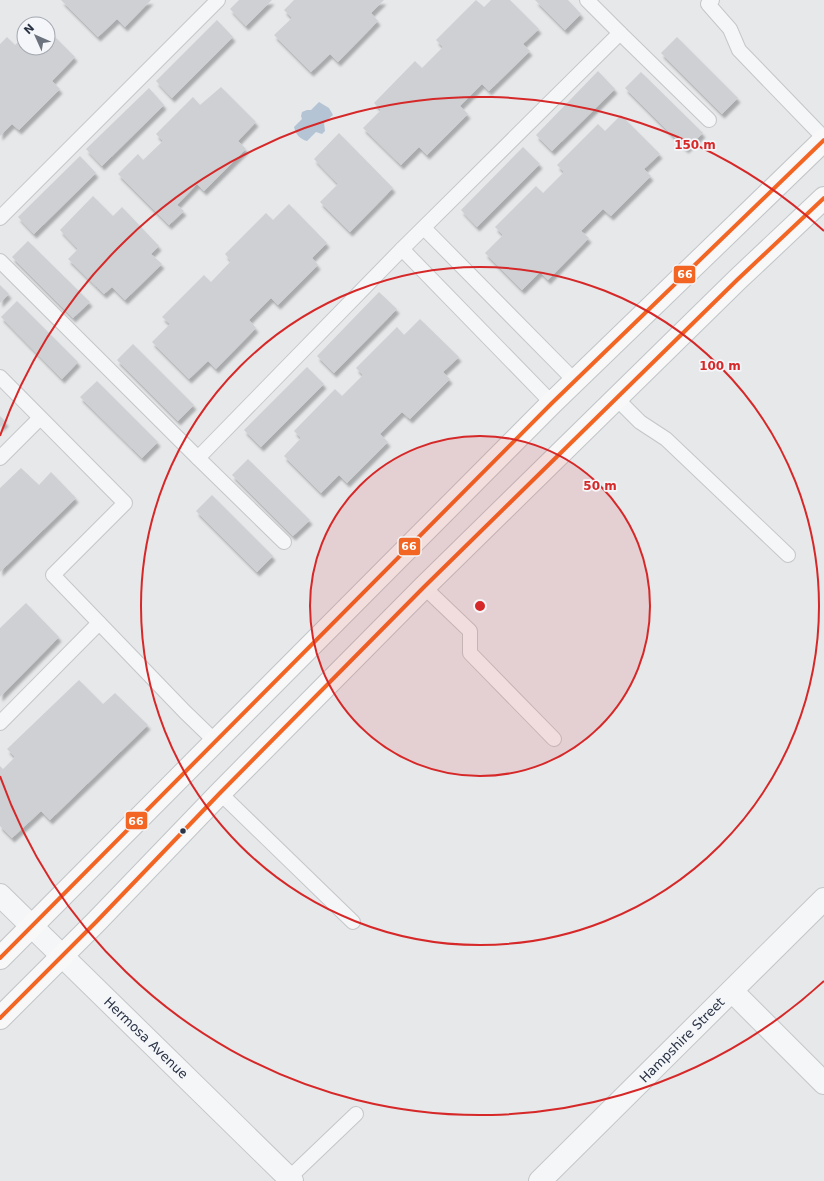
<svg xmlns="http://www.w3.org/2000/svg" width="824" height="1181" font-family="'DejaVu Sans',sans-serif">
<defs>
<filter id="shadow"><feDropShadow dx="2.5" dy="4.5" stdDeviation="1" flood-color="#0004"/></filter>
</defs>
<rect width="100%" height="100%" fill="#e6e8ea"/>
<path fill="#b4c4d5" d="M319 102 329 108 333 115 324 123 325 131 322 134 316 132 307 141C300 139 296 135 294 127L302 119 301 116 302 112 307 110H311Z"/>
<g fill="#ced0d3" filter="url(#shadow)">
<path d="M61 0H151L125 27 117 19 98 37Z"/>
<path d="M239 0H272L246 26 230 9Z"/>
<path d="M294 0H384L371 13 378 21 338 62 330 54 311 72 274 35 292 18 284 10Z"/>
<path d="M476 0 484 7 491 0H510L539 29 523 44 530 51 489 91 482 84 460 106 468 114 427 155 419 147 401 165 363 128 381 110 374 103 415 61 422 68 443 47 436 40Z"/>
<path d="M535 0H568L581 14 565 30Z"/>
<path d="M217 20 233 37 172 98 156 81Z"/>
<path d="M48 30 75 57 52 81 60 89 19 130 12 124 0 136V44L7 37 15 45 24 36V48H48Z"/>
<path d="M677 37 738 98 722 114 661 53Z"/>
<path d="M598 71 615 89 552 151 536 135Z"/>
<path d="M641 72 703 133 686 149 625 88Z"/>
<path d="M221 87 256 122 238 141 246 149 204 191 197 184 177 205 184 211 169 225 118 174 138 154 143 160 163 141 156 134 193 97 200 105Z"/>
<path d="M149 88 164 105 102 166 86 149Z"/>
<path d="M621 115 660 154 644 169 651 176 611 216 603 209 581 231 589 238 548 280 540 272 522 290 485 253 503 235 495 227 536 186 543 193 564 172 557 165 598 124 605 131Z"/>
<path d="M339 133 393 188 350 232 320 202 338 184 314 159Z"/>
<path d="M523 147 540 164 477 227 461 210Z"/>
<path d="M80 156 96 173 34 234 18 217Z"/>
<path d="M93 196 113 216 122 207 159 246 151 254 162 264 125 300 112 287 104 294 68 259 78 249 60 230Z"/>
<path d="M289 204 327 243 312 258 318 265 278 305 271 298 249 320 256 328 216 369 208 361 189 379 152 342 170 324 162 317 204 275 211 282 231 261 225 254 266 213 273 220Z"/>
<path d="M28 241 90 302 73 318 12 257Z"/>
<path d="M0 285 9 294 0 303Z"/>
<path d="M379 292 397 309 334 373 317 356Z"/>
<path d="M17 301 78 362 62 379 1 317Z"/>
<path d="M420 319 459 357 443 372 450 379 410 419 402 412 380 434 388 442 347 483 339 475 321 493 284 456 301 438 294 431 335 389 342 396 363 375 356 368 397 327 404 335Z"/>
<path d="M133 344 194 405 178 421 117 360Z"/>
<path d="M307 367 324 384 261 447 244 430Z"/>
<path d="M97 381 158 442 142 458 80 397Z"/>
<path d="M0 416 6 422 0 427Z"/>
<path d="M248 459 310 520 293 536 232 475Z"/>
<path d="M21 468 39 485 51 472 76 498 0 572V488Z"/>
<path d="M212 495 273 556 257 572 196 511Z"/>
<path d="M26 603 59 637 0 697V628Z"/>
<path d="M79 680 103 704 115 693 148 725 50 820 41 811 12 838 0 826V766L3 769 15 757 7 749Z"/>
</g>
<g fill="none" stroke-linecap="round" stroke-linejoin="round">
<defs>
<g id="service">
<path d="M712 0 708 4 730 29 739 50 824 138"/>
<path d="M620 33 709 120"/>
<path d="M0 218 218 0"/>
<path d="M424 228 574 380"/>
<path d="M402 249 552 403"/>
<path d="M0 261 198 458 402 249 620 33 587 0"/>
<path d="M0 377 125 503 53 575 185 712 215 741"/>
<path d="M616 398 640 422 666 439 788 555"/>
<path d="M0 458 40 418"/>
<path d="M198 458 284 542"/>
<path d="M424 587 470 631V653L554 739"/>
<path d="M0 723 99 623"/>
<path d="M220 793 353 922"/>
<path d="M289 1178 356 1114"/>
</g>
<g id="minor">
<path d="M732 991 824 1083"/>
<path d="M540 1181 824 899"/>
</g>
<path id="tertiary" d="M0 895 292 1181"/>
<g id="primary">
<path d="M0 958 552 403 824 140"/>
<path d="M0 1018 96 922 220 793 424 587 737 280 824 198"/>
</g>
</defs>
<use href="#service" stroke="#c4c6c8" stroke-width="16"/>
<use href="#minor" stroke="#c4c6c8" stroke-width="24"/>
<use href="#tertiary" stroke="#c4c6c8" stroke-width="24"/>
<use href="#primary" stroke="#c2c5c8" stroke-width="24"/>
<use href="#service" stroke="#f5f6f7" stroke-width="14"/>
<use href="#minor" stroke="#f5f6f7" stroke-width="22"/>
<use href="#tertiary" stroke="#f5f6f7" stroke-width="22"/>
<use href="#primary" stroke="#f8f8f8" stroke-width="22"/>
<defs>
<g id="bus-1">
<path d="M0 958 552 403 824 140"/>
<path d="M0 1018 96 922 220 793 424 587 737 280 824 198"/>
</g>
</defs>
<use href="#bus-1" stroke="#f4f6f9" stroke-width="7"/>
<use href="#bus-1" stroke="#f26522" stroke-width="4"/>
</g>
<circle cx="480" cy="606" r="170" fill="#d62828" fill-opacity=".12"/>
<g fill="none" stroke="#d62828" stroke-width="2">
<circle cx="480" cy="606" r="170"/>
<circle cx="480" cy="606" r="339"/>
<path d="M824 981A509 509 0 0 1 0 776M0 436A509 509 0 0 1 824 231"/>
</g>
<circle fill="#2b3445" stroke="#f4f6f9" stroke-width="1.5" cx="183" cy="831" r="3.5"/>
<g text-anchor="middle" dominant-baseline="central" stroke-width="3.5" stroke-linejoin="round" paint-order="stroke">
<g font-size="13" fill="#2b3445" stroke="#f4f6f9">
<text transform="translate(146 1038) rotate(44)">Hermosa Avenue</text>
<text transform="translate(682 1040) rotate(-45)">Hampshire Street</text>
</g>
</g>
<circle cx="480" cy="606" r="6" fill="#d62828" stroke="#f4f6f9" stroke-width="2"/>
<g font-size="12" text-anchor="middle" font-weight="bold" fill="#d62828" stroke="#f4f6f9" stroke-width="3.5" stroke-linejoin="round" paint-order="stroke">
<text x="695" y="149">150 m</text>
<text x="720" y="370">100 m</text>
<text x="600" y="490">50 m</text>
</g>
<g stroke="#f4f6f9" stroke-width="1.5">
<rect x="673" y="265" width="23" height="19" rx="4" fill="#f26522"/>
<rect x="398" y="537" width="23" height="19" rx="4" fill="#f26522"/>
<rect x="125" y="811" width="23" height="19" rx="4" fill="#f26522"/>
</g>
<g font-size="11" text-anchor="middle" font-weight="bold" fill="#fff">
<text x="685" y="278">66</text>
<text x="409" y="550">66</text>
<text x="136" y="825">66</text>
</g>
<g transform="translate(36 36) rotate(315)"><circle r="19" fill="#f4f6f9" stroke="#a4a8b1"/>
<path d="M0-3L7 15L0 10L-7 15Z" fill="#6c737f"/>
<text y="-6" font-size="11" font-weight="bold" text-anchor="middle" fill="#2b3445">N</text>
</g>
</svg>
